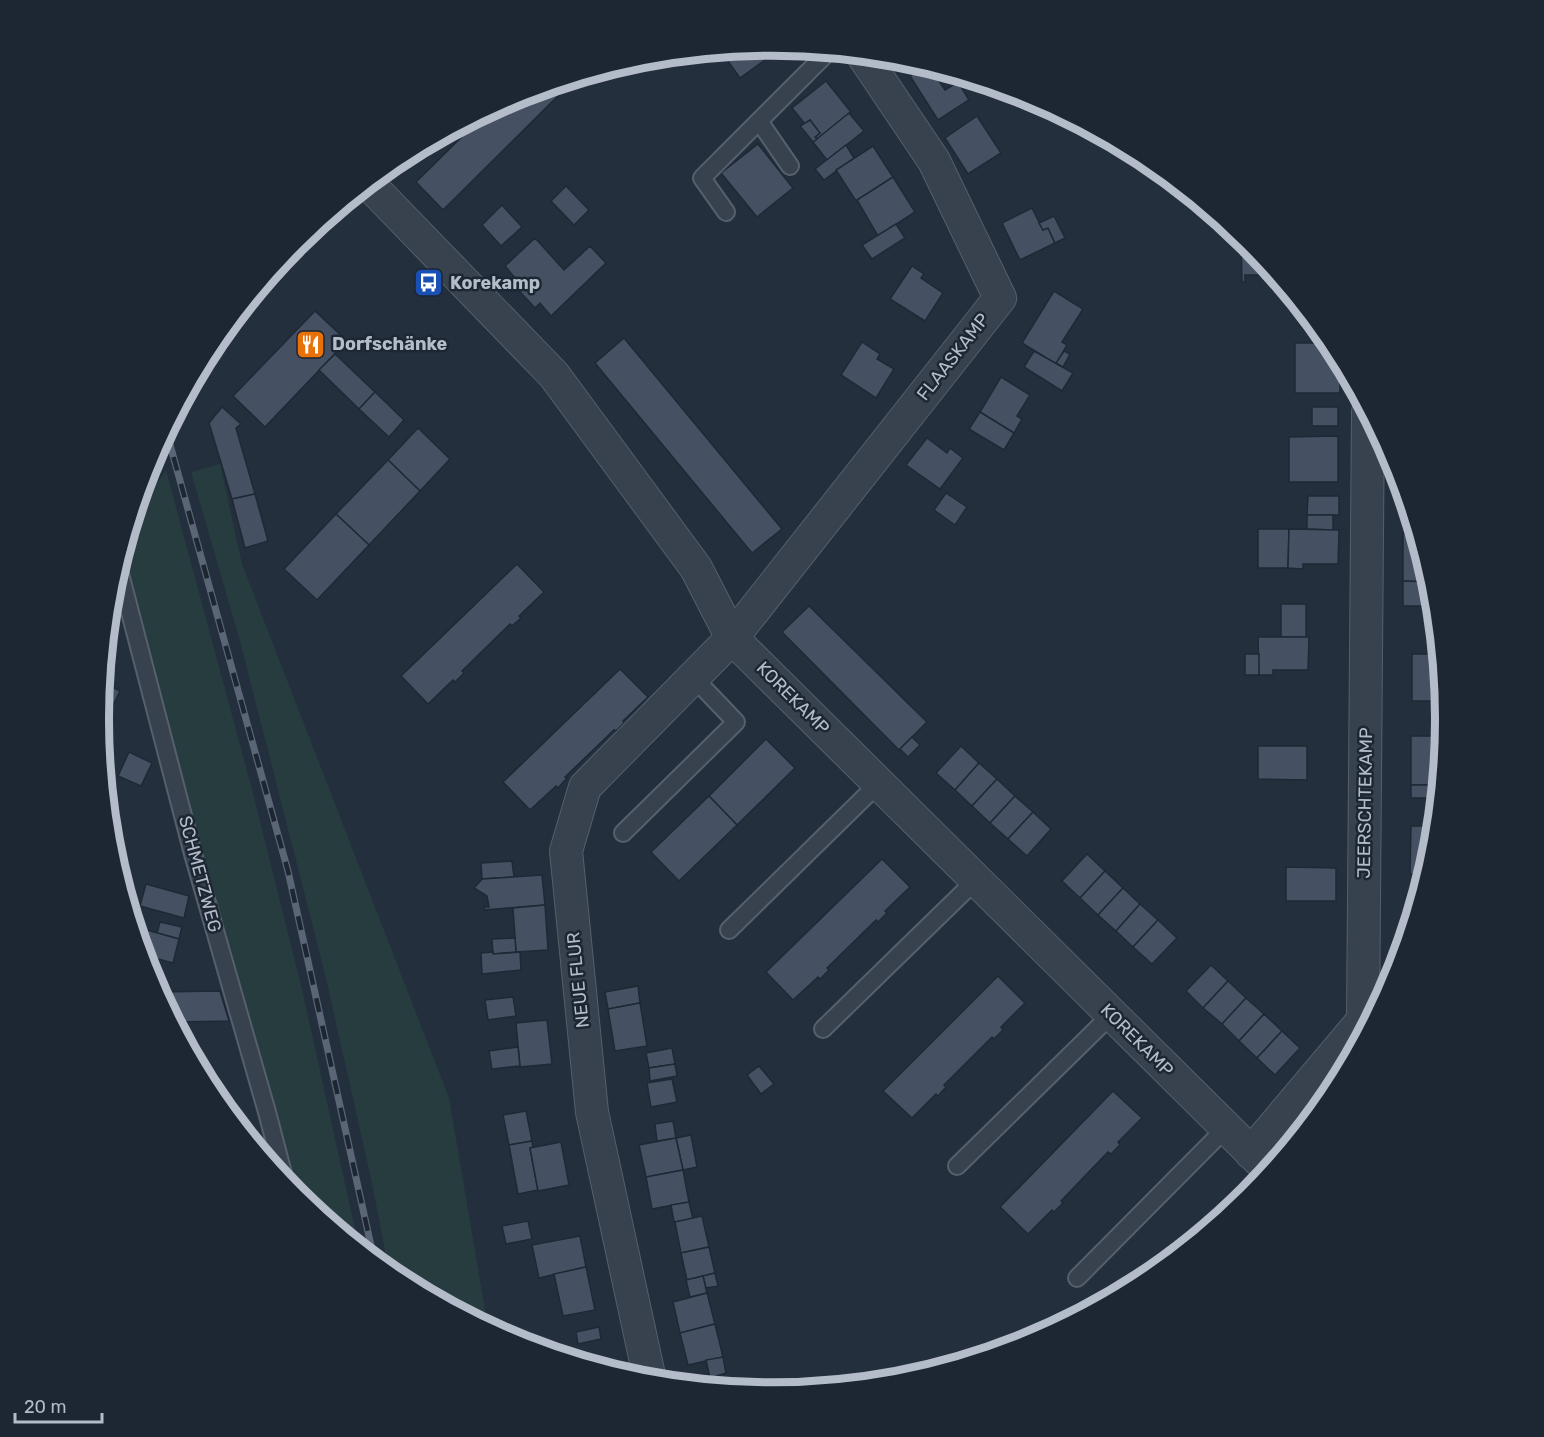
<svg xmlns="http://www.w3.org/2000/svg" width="1544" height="1437" font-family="Rubik,sans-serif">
<rect width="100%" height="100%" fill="#242f3e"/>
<g fill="#263c3f">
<path d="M220 464 242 564 449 1098 488 1327 398 1278 389 1272 373 1188 326 978 240 641 191 472Z"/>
<path d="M166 470 250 782 304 998 359 1247 294 1193 120 557 130 526Z"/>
</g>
<g fill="#455162" stroke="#1f2835" stroke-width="1.5">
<path d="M772 45 783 47 740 78 720 50Z"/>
<path d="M927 65 929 66 945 90 958 82 969 100 938 120 910 76Z"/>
<path d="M565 81 569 85 443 210 416 182 490 109 515 96Z"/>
<path d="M826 81 851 112 817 139 815 137 820 133 810 120 805 124 792 108Z"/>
<path d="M849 113 864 131 827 160 813 142Z"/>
<path d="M977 116 1001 153 968 174 945 138Z"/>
<path d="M810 120 820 133 815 137 817 139 813 142 800 126Z"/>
<path d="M758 144 793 188 757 217 721 173Z"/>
<path d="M846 145 854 158 824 180 815 169Z"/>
<path d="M873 146 893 177 856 201 836 170Z"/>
<path d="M893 177 915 212 878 236 857 200Z"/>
<path d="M566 186 589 210 574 225 551 201Z"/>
<path d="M502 205 522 227 501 246 482 225Z"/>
<path d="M1032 208 1043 230 1048 228 1055 243 1020 260 1002 223Z"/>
<path d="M1054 216 1065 238 1055 243 1048 228 1043 230 1039 223Z"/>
<path d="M896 224 905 238 872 259 862 245Z"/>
<path d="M1241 237 1248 243 1275 275H1245V282H1242Z"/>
<path d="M535 238 564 270 590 246 606 263 551 316 540 303 535 308 511 282 515 278 505 266Z"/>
<path d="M912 266 924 274 921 278 943 293 925 321 890 299Z"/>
<path d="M1054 291 1083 309 1062 342 1067 345 1056 364 1022 343Z"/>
<path d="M315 311 347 341 265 427 233 396Z"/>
<path d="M1299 313H1307L1317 326H1299Z"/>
<path d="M624 338 782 529 752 553 595 363Z"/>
<path d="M862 342 880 354 877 359 894 369 876 398 841 375Z"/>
<path d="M1295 343H1331L1340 359V393H1295Z"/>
<path d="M1034 351 1073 373 1062 391 1024 367Z"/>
<path d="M1064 351 1070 354 1063 367 1056 363Z"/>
<path d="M335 354 375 392 359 409 319 370Z"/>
<path d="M1001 377 1030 395 1017 416 1022 419 1014 433 980 412Z"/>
<path d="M375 392 404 420 389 437 359 409Z"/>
<path d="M222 407 241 424 236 428 255 494 232 499 209 423Z"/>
<rect x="1312" y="407" width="26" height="19"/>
<path d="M980 412 1014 433 1004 450 969 429Z"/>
<path d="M418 428 450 459 420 491 388 460Z"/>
<path d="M1338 436V482H1289V437Z"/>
<path d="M927 438 947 453 950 448 963 458 940 489 906 465Z"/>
<path d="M388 460 420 491 369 545 336 514Z"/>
<path d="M946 493 967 507 955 525 934 510Z"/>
<path d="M255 494 268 541 245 548 232 499Z"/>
<path d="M1308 496H1339V515H1307Z"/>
<path d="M336 514 369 545 317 600 284 569Z"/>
<path d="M1307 515H1333V530L1307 529Z"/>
<path d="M1258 529H1289L1288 568H1258Z"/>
<path d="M1289 529 1339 530 1338 564H1303V569L1288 568Z"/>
<path d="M1403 533H1416L1431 582 1403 581Z"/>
<path d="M517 564 544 592 519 616 521 618 512 626 510 624 462 671 464 673 455 682 453 680 428 704 401 676Z"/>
<path d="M1403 581 1431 582 1434 606H1403Z"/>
<rect x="1281" y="604" width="25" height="33"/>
<path d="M809 606 927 722 899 750 782 632Z"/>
<path d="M1258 637H1309L1308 670H1273V675H1259Z"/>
<rect x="1245" y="654" width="14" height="21"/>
<path d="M1412 654H1439L1444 701H1412Z"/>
<path d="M105 657 113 661 102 683Z"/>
<path d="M620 669 648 697 623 721 624 723 616 731 614 730 565 777 567 778 558 788 556 786 530 810 503 782Z"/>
<path d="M103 682 120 691 103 725 99 723V713L105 701 103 696 101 694Z"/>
<path d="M1411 736H1444L1439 785H1411Z"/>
<path d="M912 737 920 745 908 757 900 749Z"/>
<path d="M766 739 795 768 737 825 709 796Z"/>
<path d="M961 746 979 763 955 790 936 773Z"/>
<path d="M1258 746H1307V780L1258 779Z"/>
<path d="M129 752 152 763 141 786 118 776Z"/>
<path d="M979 763 997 779 972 806 955 790Z"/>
<path d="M997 779 1015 796 990 823 972 806Z"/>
<path d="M1411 785H1439L1438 798H1411Z"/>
<path d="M709 796 737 825 679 881 651 852Z"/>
<path d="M1015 796 1033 812 1008 839 990 823Z"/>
<path d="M1033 812 1051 829 1027 856 1008 839Z"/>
<path d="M1411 826H1435L1432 850 1425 874H1410Z"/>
<path d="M1087 854 1105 871 1080 898 1062 881Z"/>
<path d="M882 859 910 887 885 911 887 913 878 922 876 920 827 968 829 970 820 979 818 977 793 1000 766 972Z"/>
<path d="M512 861 514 877 482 879 481 863Z"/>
<path d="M1286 867 1336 868V901H1286Z"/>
<path d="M1105 871 1123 888 1098 915 1080 898Z"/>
<path d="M542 875 545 905 484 910V907H489L487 896 474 888 482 879Z"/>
<path d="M146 884 189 896 184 918 140 906Z"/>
<path d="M1123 888 1140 904 1116 931 1098 915Z"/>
<path d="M1140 904 1158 920 1133 947 1116 931Z"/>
<path d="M545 905 548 950 516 952 513 908Z"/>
<path d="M1158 920 1177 938 1152 964 1133 947Z"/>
<path d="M160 922 182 927 179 939 157 933Z"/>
<path d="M1402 924H1410L1401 953Z"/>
<path d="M136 927 179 939 173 963 143 955Z"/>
<path d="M515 938 516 952 493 954 492 939Z"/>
<path d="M493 952V954L520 952 521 970 482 974 481 953Z"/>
<path d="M1211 965 1228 981 1203 1008 1186 991Z"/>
<path d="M998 976 1025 1003 1001 1027 1003 1030 994 1039 992 1037 944 1085 946 1087 938 1096 936 1094 912 1118 883 1091Z"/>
<path d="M1228 981 1246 998 1222 1024 1203 1008Z"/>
<path d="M638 986 640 1003 608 1009 605 992Z"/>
<path d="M220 991 229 1021 174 1022 158 992Z"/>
<path d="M513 997 516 1016 488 1020 485 1000Z"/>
<path d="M1246 998 1264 1014 1239 1041 1222 1024Z"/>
<path d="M640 1003 647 1046 615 1051 608 1009Z"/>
<path d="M1264 1014 1282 1031 1257 1058 1239 1041Z"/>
<path d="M547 1020 552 1064 520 1067 516 1023Z"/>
<path d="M1282 1031 1300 1048 1275 1075 1257 1058Z"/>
<path d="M518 1047 520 1067H518V1066L492 1069 489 1051Z"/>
<path d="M672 1048 675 1064 649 1068 646 1053Z"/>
<path d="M675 1064 677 1076 650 1081 649 1068Z"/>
<path d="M759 1066 774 1084 761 1094 747 1075Z"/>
<path d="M672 1079 677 1102 651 1107 647 1083Z"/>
<path d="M1113 1091 1142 1118 1118 1142 1120 1145 1111 1154 1108 1152 1061 1201 1063 1203 1054 1212 1052 1210 1028 1234 1000 1207Z"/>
<path d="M526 1111 532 1141 509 1145 503 1115Z"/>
<path d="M673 1121 676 1138 657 1141 655 1124Z"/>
<path d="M691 1135 697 1167 683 1170 676 1138Z"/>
<path d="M676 1138 683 1170 646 1177 639 1145Z"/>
<path d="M532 1141 533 1147 530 1148 538 1190 518 1194 509 1145Z"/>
<path d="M561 1142 569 1185 538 1191 530 1148Z"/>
<path d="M683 1170 689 1202 652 1209 646 1177Z"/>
<path d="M689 1202 693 1219 674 1222 671 1205Z"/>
<path d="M702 1216 709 1247 681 1253 675 1222Z"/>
<path d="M528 1221 532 1239 506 1244 502 1226Z"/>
<path d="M580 1236 586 1267 539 1278 532 1245Z"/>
<path d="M709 1247 715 1273 687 1280 681 1253Z"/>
<path d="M586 1267 595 1310 563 1316 554 1274Z"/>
<path d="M715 1273 718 1286 706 1288 703 1276Z"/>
<path d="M703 1276 707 1293 690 1297 686 1280Z"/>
<path d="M707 1293 715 1324 680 1333 673 1302Z"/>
<path d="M715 1324 723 1357 688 1365 680 1333Z"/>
<path d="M599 1327 601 1339 578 1344 576 1332Z"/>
<path d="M723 1357 726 1373 710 1378 706 1360Z"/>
</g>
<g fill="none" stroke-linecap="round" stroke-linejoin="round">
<defs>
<g id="lane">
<path d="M759 121 790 166"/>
<path d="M726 212 702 178 829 51"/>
<path d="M118 566 193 854 267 1112 285 1181"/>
<path d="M623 833 736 722 693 677"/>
<path d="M729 930 879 783"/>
<path d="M823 1029 976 880"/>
<path d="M957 1166 1112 1014"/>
<path d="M1077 1278 1226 1128"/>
</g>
<g id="street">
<path d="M368 183 554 375 696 568 732 638 1269 1170"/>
<path d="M1251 1153 1363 1020 1368 412"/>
<path d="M650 1380 592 1112 566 851 585 787 732 638 1000 298 934 161 862 54"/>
</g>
</defs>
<use href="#lane" stroke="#565f6c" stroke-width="20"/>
<use href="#street" stroke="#565f6c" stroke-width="34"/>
<use href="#lane" stroke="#38414e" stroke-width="16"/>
<use href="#street" stroke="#38414e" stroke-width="32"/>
<defs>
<path id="rail" d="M166 430 288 871 374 1259"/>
</defs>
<use href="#rail" stroke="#5a6575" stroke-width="7"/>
<use href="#rail" stroke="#1d2633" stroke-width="4.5" stroke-dasharray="14" stroke-linecap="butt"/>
</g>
<defs>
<symbol id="bus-square" viewBox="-11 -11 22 22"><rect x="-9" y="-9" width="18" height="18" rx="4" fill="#1a4fb4" stroke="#1d2633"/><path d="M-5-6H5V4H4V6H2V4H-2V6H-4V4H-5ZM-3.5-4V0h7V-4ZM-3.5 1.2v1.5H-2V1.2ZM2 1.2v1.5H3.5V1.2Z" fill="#fff"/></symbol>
<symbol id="restaurant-square" viewBox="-11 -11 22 22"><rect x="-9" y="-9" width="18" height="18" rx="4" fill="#e8710a" stroke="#1d2633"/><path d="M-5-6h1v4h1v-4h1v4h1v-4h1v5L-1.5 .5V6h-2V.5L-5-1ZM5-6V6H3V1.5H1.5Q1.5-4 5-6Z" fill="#fff"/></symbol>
</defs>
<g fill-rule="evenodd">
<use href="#bus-square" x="412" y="266" width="33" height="33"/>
<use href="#restaurant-square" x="294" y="328" width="33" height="33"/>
</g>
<g text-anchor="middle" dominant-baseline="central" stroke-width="5" stroke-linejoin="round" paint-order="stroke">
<g font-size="18" font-weight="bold" fill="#b4bcc9" stroke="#1d2633" text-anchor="start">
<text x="450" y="283">Korekamp</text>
<text x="332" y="344">Dorfschänke</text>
</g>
<g font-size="18" fill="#b4bcc9" stroke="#1d2633">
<text transform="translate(953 357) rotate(-52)">FLAASKAMP</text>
<text transform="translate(793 698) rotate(45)">KOREKAMP</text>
<text transform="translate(1365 803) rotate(-89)">JEERSCHTEKAMP</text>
<text transform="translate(200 874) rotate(75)">SCHMETZWEG</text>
<text transform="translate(578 980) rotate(-96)">NEUE FLUR</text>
<text transform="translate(1137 1040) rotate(45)">KOREKAMP</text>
</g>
</g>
<path d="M0 0H1544V1437H0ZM109 719a663 663 0 1 1 1326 0a663 663 0 1 1-1326 0Z" fill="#1d2633" fill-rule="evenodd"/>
<path fill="none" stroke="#b4bcc9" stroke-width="8" d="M109 719a663 663 0 1 1 1326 0a663 663 0 1 1-1326 0Z"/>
<path d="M15 1413v9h87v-9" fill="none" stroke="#b4bcc9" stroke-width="3"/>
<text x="24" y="1413" font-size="18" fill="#b4bcc9" stroke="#1d2633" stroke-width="4.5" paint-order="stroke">20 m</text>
</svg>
